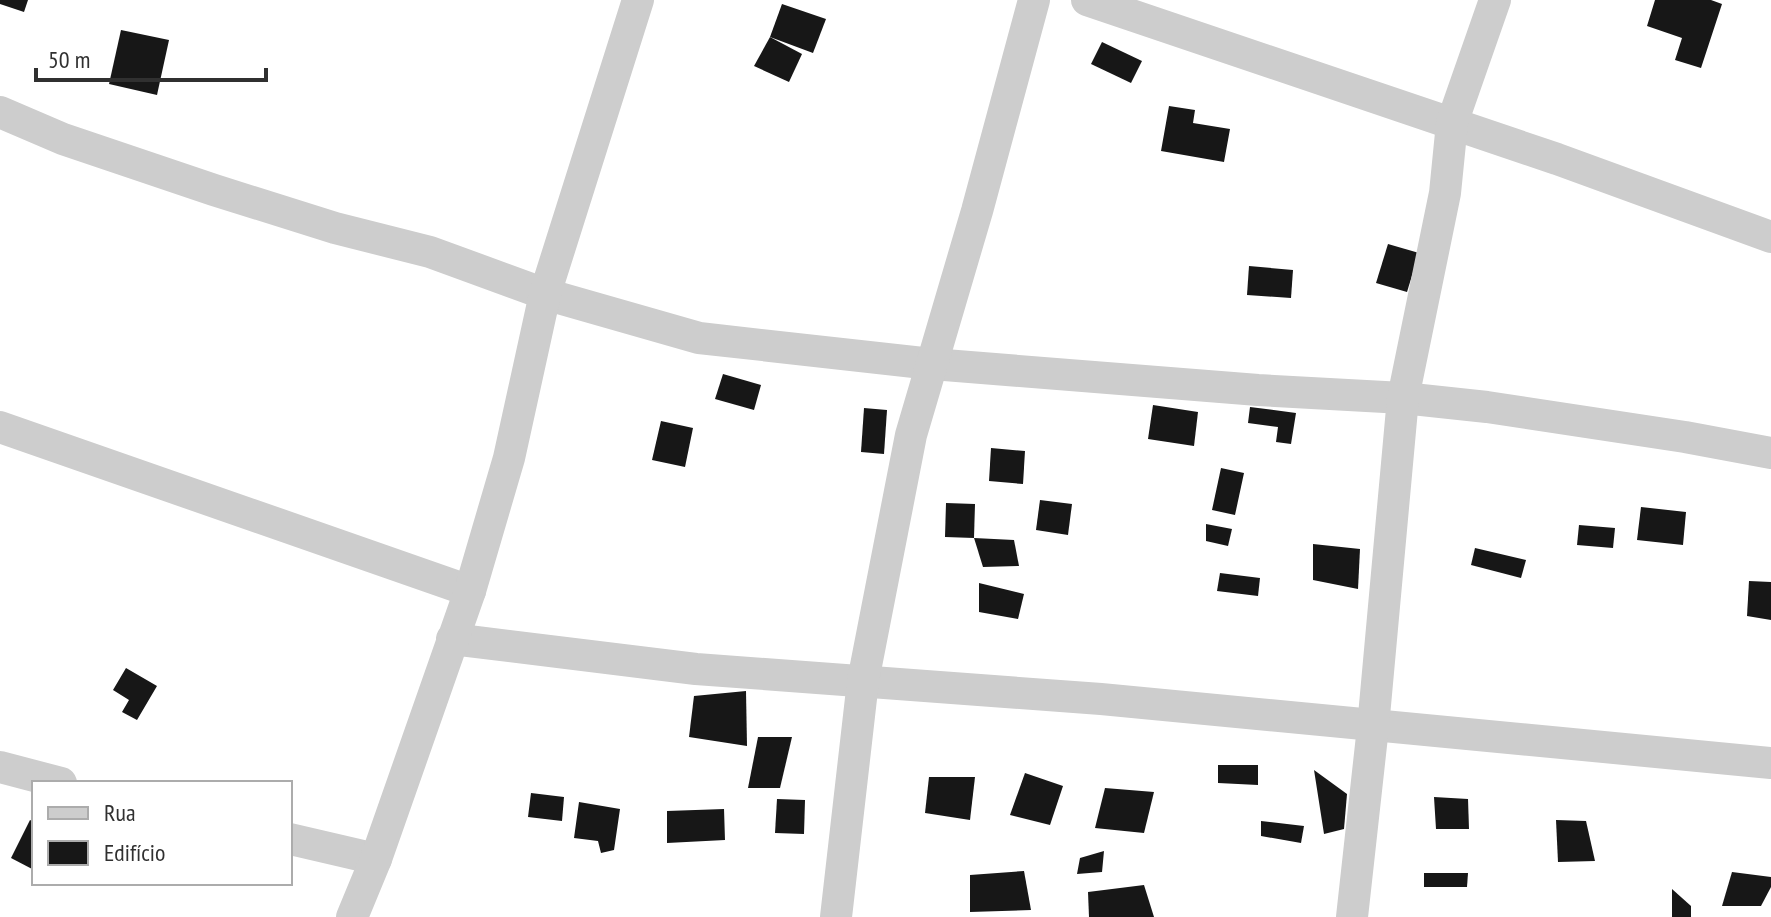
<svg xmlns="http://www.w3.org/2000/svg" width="1771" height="917" font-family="'PT Sans Narrow',sans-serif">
<rect width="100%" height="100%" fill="#fff"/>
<g fill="#171717">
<path d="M0 0H28L24 12 0 4Z"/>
<path d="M1655 0H1711L1722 4 1701 68 1675 60 1682 38 1647 26Z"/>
<path d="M782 4 826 19 813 53 770 37Z"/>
<path d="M121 30 169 40 157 95 109 84Z"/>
<path d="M770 37 802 54 789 82 754 66Z"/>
<path d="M1102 42 1142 61 1131 83 1091 64Z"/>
<path d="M1169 106 1195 110 1193 123 1230 129 1224 162 1161 151Z"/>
<path d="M1388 244 1419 253 1407 292 1376 283Z"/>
<path d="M1249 266 1293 270 1291 298 1247 295Z"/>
<path d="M723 374 761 385 754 410 715 399Z"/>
<path d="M1153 405 1198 412 1194 446 1148 439Z"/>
<path d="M1250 407 1296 413 1291 444 1276 442 1278 427 1248 423Z"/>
<path d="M864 408 887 410 884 454 861 452Z"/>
<path d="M661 421 693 428 685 467 652 460Z"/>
<path d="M991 448 1025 451 1023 484 989 481Z"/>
<path d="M1221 468 1244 473 1235 515 1212 510Z"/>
<path d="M1040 500 1072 504 1068 535 1036 530Z"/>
<path d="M946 503 975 504 974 538 945 537Z"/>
<path d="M1641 507 1686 512 1683 545 1637 540Z"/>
<path d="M1206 524 1232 529 1228 546 1206 541Z"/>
<path d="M1579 525 1615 528 1613 548 1577 545Z"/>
<path d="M974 538 1014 540 1019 566 983 567Z"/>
<path d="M1313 544 1360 549 1358 589 1313 580Z"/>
<path d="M1475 548 1526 560 1521 578 1471 565Z"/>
<path d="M1220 573 1260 578 1258 596 1217 591Z"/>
<path d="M1749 581 1771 582V620L1747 616Z"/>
<path d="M979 583 1024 594 1018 619 979 612Z"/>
<path d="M126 668 157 686 137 720 122 712 129 700 113 690Z"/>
<path d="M746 691 747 746 689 737 694 696Z"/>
<path d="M758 737H792L780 788H748Z"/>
<path d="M1218 765H1258V785L1218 783Z"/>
<path d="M1314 770 1347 794 1344 829 1324 834Z"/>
<path d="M1025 773 1063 786 1050 825 1010 815Z"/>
<path d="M929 777H975L970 820 925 813Z"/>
<path d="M1105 788 1154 792 1144 833 1095 828Z"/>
<path d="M531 793 564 797 562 821 528 817Z"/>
<path d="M1434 797 1468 799 1469 829H1436Z"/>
<path d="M777 799 805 800 804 834 775 833Z"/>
<path d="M579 802 620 809 614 850 601 853 598 841 574 838Z"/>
<path d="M724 809 725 840 667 843V811Z"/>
<path d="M30 820 34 822V870L11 858Z"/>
<path d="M1556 820 1586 821 1595 861 1558 862Z"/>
<path d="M1261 821 1304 826 1301 843 1261 836Z"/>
<path d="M1104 851 1102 872 1077 874 1080 858Z"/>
<path d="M1024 871 1031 910 970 912V875Z"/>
<path d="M1732 872 1771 877V887L1761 906H1722Z"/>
<path d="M1424 873H1468L1467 887H1424Z"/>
<path d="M1144 885 1154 917H1089L1088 892Z"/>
<path d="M1672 889 1691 906V917H1672Z"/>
</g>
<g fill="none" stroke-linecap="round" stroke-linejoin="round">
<g stroke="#cdcdcd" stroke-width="32">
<path d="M1087 0 1557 159 1771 237"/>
<path d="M0 112 63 139 214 190 335 228 430 252 545 294 699 338 932 364 1258 390 1403 398 1487 407 1685 437 1771 453"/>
<path d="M0 427 470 591"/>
<path d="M452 639 696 669 1101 699 1771 763"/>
<path d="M0 767 61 783"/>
<path d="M290 839 376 859"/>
<path d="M352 917 376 859 470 591 509 458 545 294 638 0"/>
<path d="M836 917 863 681 911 435 977 211 1034 0"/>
<path d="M1352 917 1373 727 1403 398 1445 193 1452 123 1495 0"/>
</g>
</g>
<rect x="32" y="781" width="260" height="104" fill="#ffffff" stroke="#acacac" stroke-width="2"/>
<rect x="48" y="807" width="40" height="12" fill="#cdcdcd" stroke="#acacac" stroke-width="2"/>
<text x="104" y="821" font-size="24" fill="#303030">Rua</text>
<rect x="48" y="841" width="40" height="24" fill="#171717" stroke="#acacac" stroke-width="2"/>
<text x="104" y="861" font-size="24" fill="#303030">Edifício</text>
<path d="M36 68v12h230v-12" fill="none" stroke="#303030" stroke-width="4"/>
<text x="48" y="68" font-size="24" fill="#303030" stroke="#ffffff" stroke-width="6" paint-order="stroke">50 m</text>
</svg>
